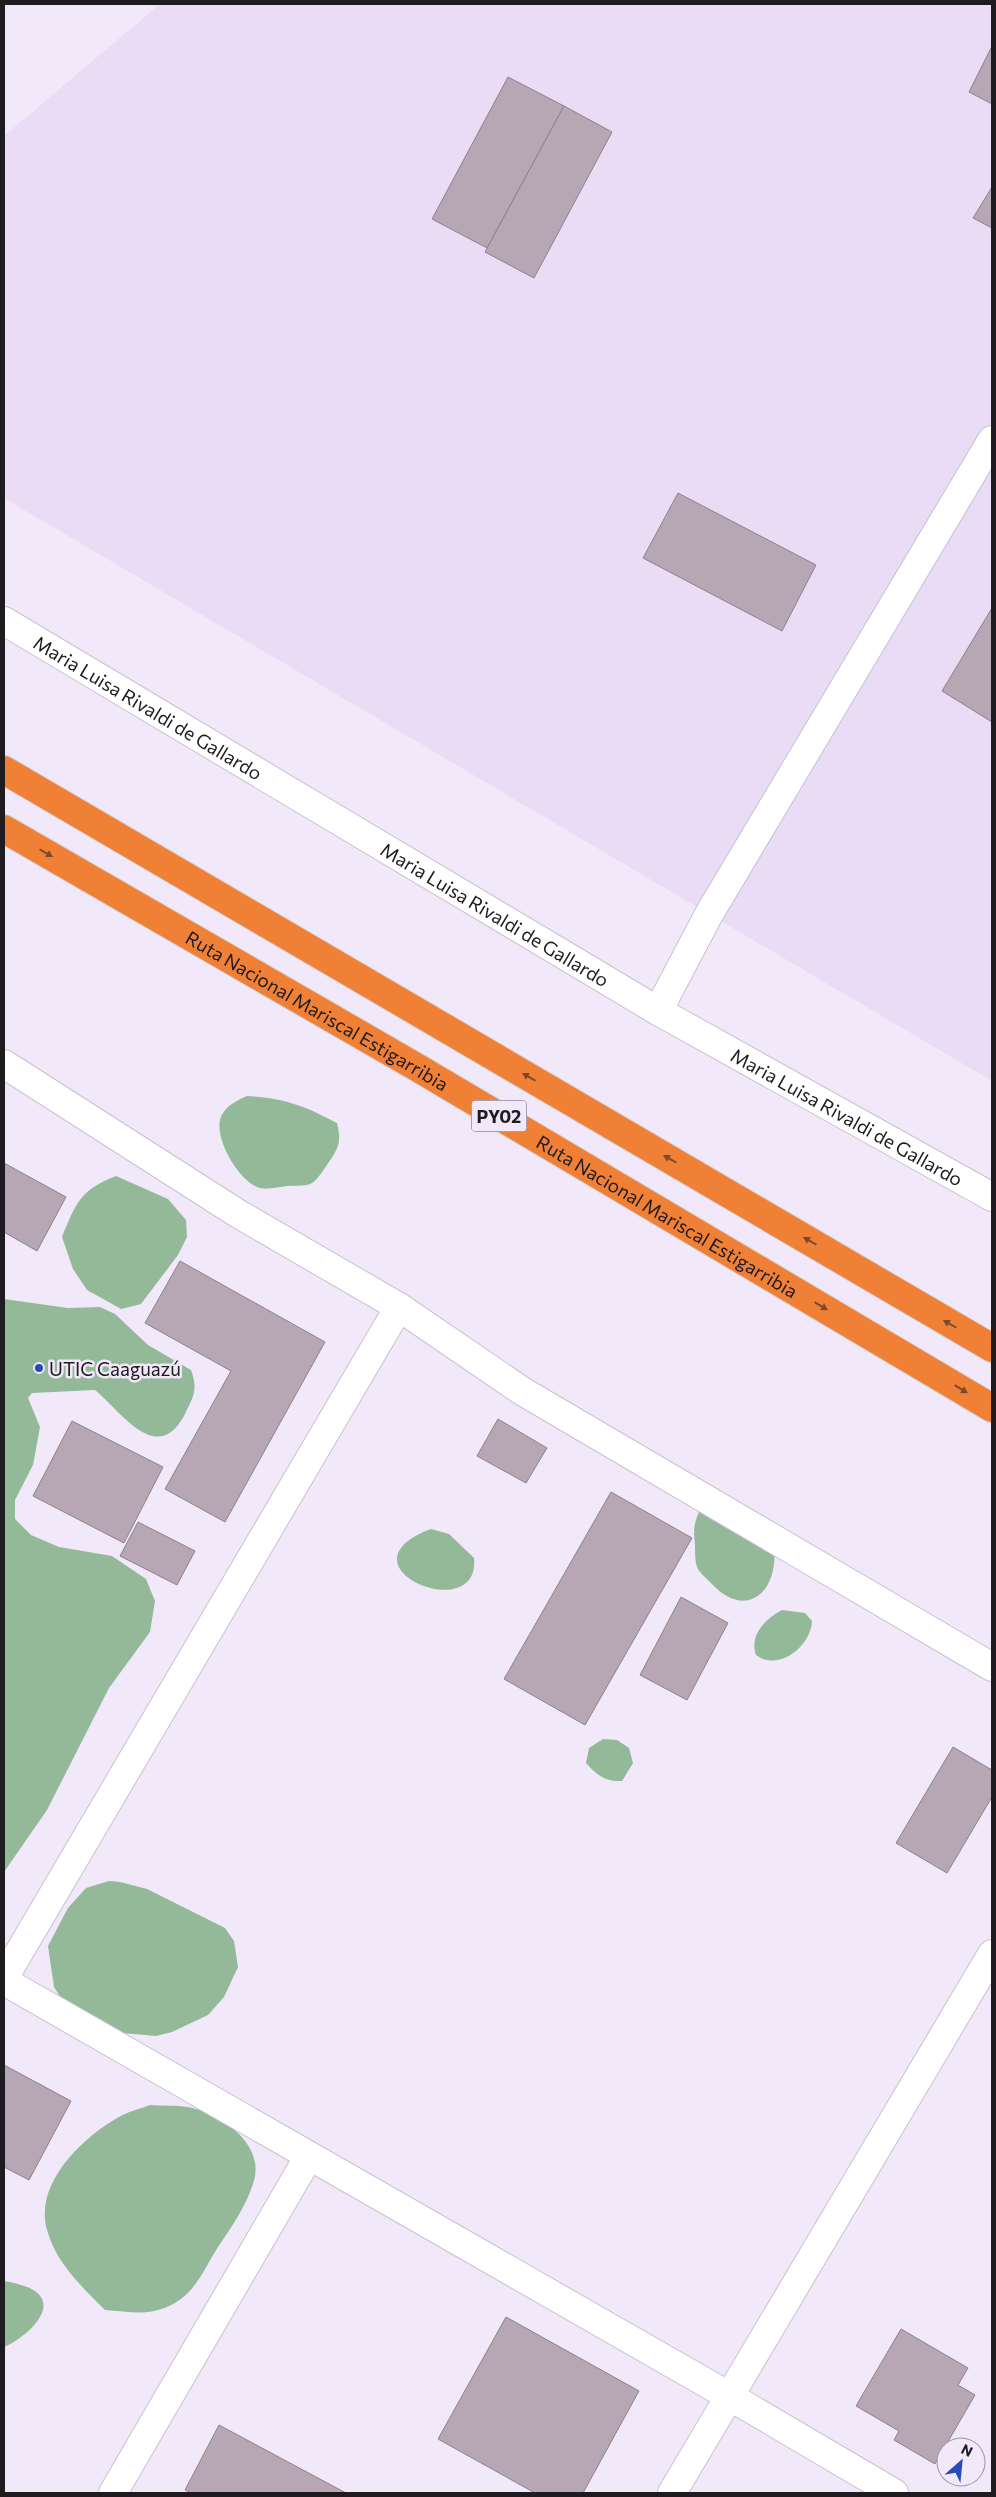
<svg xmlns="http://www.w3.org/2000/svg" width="996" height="2497" font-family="Commissioner,sans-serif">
<rect width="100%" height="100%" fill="#f1e8f9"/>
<path fill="#e9dcf4" d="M160 4H992V1081L4 498V136Z"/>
<g fill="#94b999">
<path d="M247 1096C284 1098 305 1106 337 1123 342 1143 338 1149 327 1165 311 1188 313 1185 287 1186 279 1187 268 1190 260 1188 239 1183 209 1132 223 1113 229 1104 238 1100 247 1096Z"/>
<path d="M116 1176 168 1199 186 1220 187 1237 178 1255 141 1304 121 1309 87 1290 73 1269 62 1237C76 1203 80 1190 116 1176Z"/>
<path d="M4 1299 68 1308 100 1307 115 1314 148 1345 191 1370C198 1390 194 1395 185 1414 157 1468 121 1411 95 1390L32 1393 28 1398 40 1427 33 1465 15 1500V1519L31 1535 59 1547 112 1556 146 1579 155 1601 150 1632 109 1688 47 1810 4 1872Z"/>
<path d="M702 1507 774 1546C779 1592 746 1622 710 1582 706 1578 699 1572 697 1567 695 1561 695 1551 695 1544 693 1531 694 1519 702 1507Z"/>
<path d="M431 1529 449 1534 474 1558C481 1628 332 1566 431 1529Z"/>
<path d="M782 1610 805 1613 812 1621C811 1646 779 1672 756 1655 749 1635 765 1619 782 1610Z"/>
<path d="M603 1739 617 1740 629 1748 633 1763 622 1781C605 1782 597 1775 586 1763L589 1748Z"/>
<path d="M109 1881 120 1882 147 1889 225 1928 234 1941 238 1967 224 1997 208 2015 172 2032 156 2036 122 2033 68 2009 54 1987 48 1946 68 1908 86 1888Z"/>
<path d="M150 2105C162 2106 176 2105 188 2107 221 2114 267 2144 253 2184 246 2206 231 2228 218 2247 205 2267 197 2290 175 2303 150 2317 132 2312 105 2310 82 2287 56 2263 47 2230 34 2184 81 2139 117 2118 127 2112 139 2109 150 2105Z"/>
<path d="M4 2281C15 2283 37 2287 42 2299 51 2317 18 2342 4 2347Z"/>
</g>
<g fill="#b7a7b4" stroke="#8f808d">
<path d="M992 46V104L969 92Z"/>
<path d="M508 77 564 106 487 248 432 219Z"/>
<path d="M564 106 612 132 534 278 485 252Z"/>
<path d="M992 187V228L973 218Z"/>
<path d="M678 493 816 565 782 631 643 558Z"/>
<path d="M992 608V722L942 691Z"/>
<path d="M4 1163 66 1197 37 1251 4 1232Z"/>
<path d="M180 1261 325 1342 225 1522 165 1489 231 1371 145 1323Z"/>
<path d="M498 1419 547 1448 526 1483 477 1456Z"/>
<path d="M72 1421 163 1467 124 1543 33 1496Z"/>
<path d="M611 1492 692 1538 585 1725 504 1679Z"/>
<path d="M138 1522 195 1551 177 1585 120 1556Z"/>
<path d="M681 1597 728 1623 687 1700 640 1675Z"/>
<path d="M953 1747 992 1770V1797L947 1873 896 1843Z"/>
<path d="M4 2065 71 2101 29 2180 4 2167Z"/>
<path d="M506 2317 639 2391 583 2493H535L438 2439Z"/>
<path d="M901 2329 968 2368 958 2385 975 2395 935 2464 894 2440 899 2431 856 2406Z"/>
<path d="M219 2425 346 2493H191L185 2490Z"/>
</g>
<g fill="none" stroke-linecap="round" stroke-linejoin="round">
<defs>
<g id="minor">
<path id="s1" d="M4 621 658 1011 992 1197"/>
<path d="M658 1011 709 914 992 440"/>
<path d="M4 1064 237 1213 399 1307 522 1391 992 1667"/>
<path d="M4 1978 399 1307"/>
<path d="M4 1981 729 2396 894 2493"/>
<path d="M113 2493 309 2156"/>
<path d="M672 2493 992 1954"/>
</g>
<g id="highway">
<path d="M4 770 992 1348"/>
<path id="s2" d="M4 829 418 1068 992 1408"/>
</g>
</defs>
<use href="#minor" stroke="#c9c0d0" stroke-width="30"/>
<use href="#highway" stroke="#d2d1d3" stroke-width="30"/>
<use href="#minor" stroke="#fff" stroke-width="28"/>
<use href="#highway" stroke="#f18037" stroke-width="28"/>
</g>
<defs><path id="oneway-solid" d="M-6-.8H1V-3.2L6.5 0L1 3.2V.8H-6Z" transform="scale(1.25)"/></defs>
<g fill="#7d482b">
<use href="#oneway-solid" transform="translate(46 853) rotate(30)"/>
<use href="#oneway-solid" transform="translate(529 1077) rotate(-150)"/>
<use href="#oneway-solid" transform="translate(670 1159) rotate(-150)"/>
<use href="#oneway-solid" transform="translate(810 1241) rotate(-150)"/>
<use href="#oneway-solid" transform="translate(821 1306) rotate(31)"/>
<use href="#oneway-solid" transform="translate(950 1324) rotate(-150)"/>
<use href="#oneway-solid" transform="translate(961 1389) rotate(31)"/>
</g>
<circle fill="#284bba" stroke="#f1e8f9" stroke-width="2" cx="39" cy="1368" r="5"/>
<g text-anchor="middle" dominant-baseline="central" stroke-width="5" stroke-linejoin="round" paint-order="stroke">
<rect fill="#f1e8f9" stroke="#5d5862" stroke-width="1" x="471.5" y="1100.5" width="55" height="31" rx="4"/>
<g font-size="18" font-weight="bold" fill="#1e1b21">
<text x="499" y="1116">PY02</text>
</g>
<g font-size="19" fill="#1e1b21" stroke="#f1e8f9">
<text stroke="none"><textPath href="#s1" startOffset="168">Maria Luisa Rivaldi de Gallardo</textPath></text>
<text stroke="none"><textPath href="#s1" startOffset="572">Maria Luisa Rivaldi de Gallardo</textPath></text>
<text stroke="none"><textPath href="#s2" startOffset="362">Ruta Nacional Mariscal Estigarribia</textPath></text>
<text stroke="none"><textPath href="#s1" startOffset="978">Maria Luisa Rivaldi de Gallardo</textPath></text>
<text stroke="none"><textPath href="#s2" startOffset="768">Ruta Nacional Mariscal Estigarribia</textPath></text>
</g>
<g font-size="19" fill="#1e1b21" stroke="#f1e8f9" text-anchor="start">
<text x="49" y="1368">UTIC Caaguazú</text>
</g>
</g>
<rect width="996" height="2497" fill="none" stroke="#1e1b21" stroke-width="10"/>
<g transform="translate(961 2462) rotate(27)"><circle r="24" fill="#f1e8f9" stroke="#9d96a3"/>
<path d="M0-4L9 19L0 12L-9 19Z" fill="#284bba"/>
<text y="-8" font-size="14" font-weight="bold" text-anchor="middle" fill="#1e1b21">N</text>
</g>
</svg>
